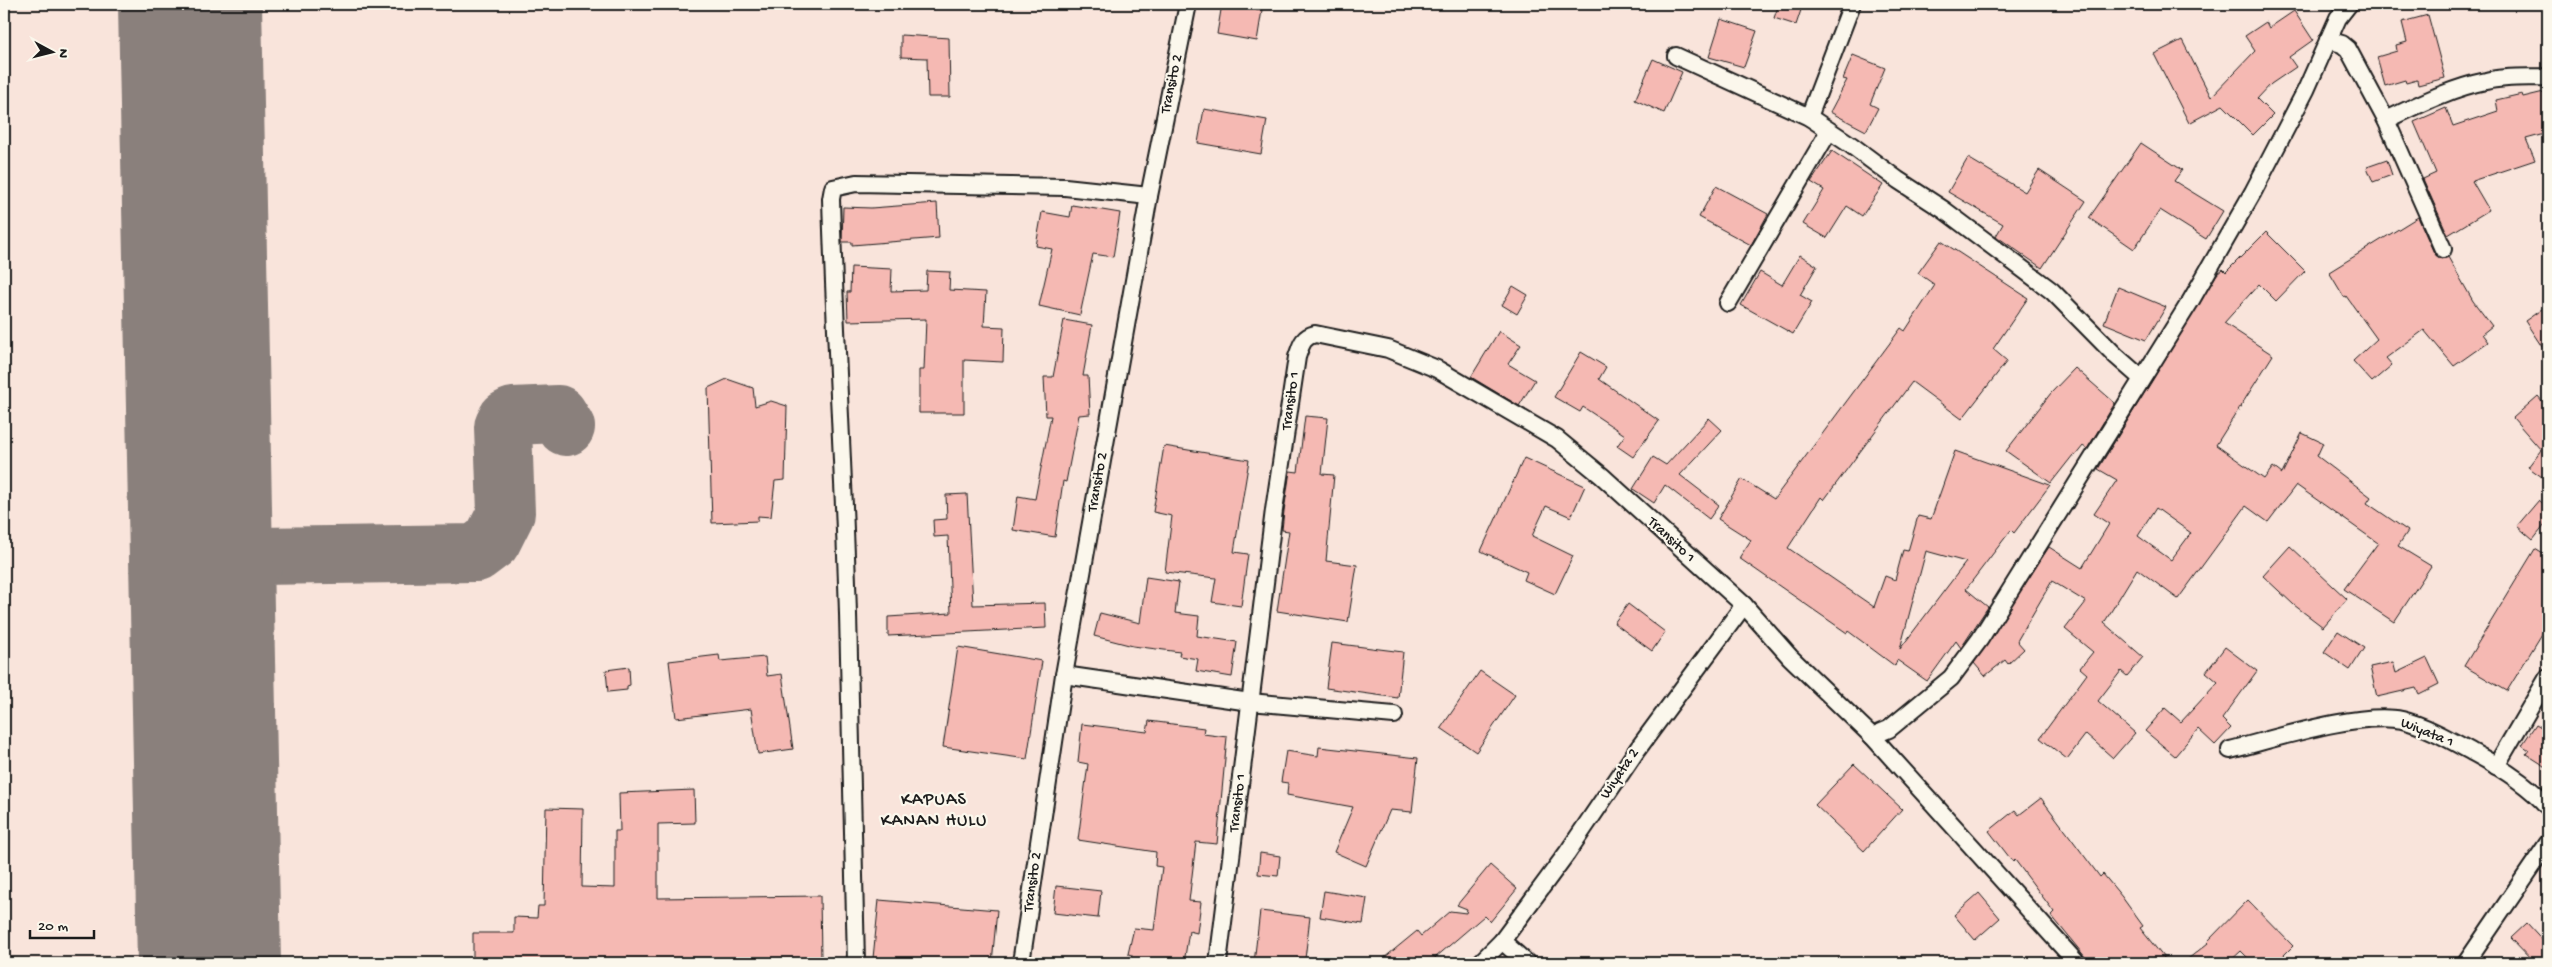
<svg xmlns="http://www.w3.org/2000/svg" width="2552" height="967" font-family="'Gochi Hand',sans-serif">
<rect width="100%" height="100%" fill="#f9e4db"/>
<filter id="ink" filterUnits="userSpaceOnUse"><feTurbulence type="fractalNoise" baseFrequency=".02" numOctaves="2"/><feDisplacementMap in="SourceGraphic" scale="10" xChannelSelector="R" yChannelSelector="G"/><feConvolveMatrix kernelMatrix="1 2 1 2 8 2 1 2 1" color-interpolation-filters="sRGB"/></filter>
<g filter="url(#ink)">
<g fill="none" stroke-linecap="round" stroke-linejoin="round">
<g stroke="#8a807c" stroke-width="58">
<path d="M200 509C220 538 225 543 258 556L476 553 492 541 506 513 503 427 507 419 513 416 558 414 566 427"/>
<path d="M202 610C217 579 225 570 258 556"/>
</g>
<path stroke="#8a807c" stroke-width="144" d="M190 4 209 963"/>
</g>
<g fill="#f5b9b3" stroke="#1c1c1c" fill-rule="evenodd">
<path d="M1222 4 1262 10 1257 41 1217 34Z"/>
<path d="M1779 4H1803L1796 25 1774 18Z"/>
<path d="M2294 11 2313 40 2289 57 2296 67 2271 84 2257 99 2273 115 2253 135 2223 105 2189 123 2154 54 2182 40 2211 97 2255 51 2245 36 2266 22 2269 28Z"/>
<path d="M2428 15 2445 78 2418 85 2417 80 2406 83 2405 80 2385 86 2377 57 2397 51 2396 45 2407 42 2402 22Z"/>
<path d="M1721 19 1757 31 1744 67 1709 57Z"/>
<path d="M901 35 949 38 950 97H928L927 58 901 57Z"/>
<path d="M1853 55 1885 68 1870 104 1878 108 1866 131 1830 112 1847 80 1843 79Z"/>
<path d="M1653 59 1682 72 1664 113 1635 100Z"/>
<path d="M2548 91V133L2526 139 2535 160 2472 181 2489 210 2448 235 2423 179 2436 173 2414 122 2446 108 2453 126 2498 111 2496 100 2522 94 2523 97Z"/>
<path d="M1204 109 1267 120 1261 154 1198 143Z"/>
<path d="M2141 143 2182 170 2174 181 2223 211 2206 239 2160 210 2134 249 2089 218Z"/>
<path d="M1832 151 1883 185 1862 216 1847 206 1827 238 1803 224 1824 190 1811 182Z"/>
<path d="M1968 158 2025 192 2039 170 2086 201 2042 268 1996 236 2003 224 1948 192Z"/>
<path d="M2387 160 2392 175 2373 182 2367 167Z"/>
<path d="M1716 186 1768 214 1751 245 1699 217Z"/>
<path d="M937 203 939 238 852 245V242H842L843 207 871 208Z"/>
<path d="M1072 205 1120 213 1113 257 1093 254 1080 315 1039 306 1052 249 1036 246 1042 212 1070 217Z"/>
<path d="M2418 217 2434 253 2441 259 2448 257 2473 301 2492 326 2482 334 2488 342 2454 366 2424 330 2386 358 2392 365 2372 382 2353 361 2377 339 2346 296 2344 297 2329 272Z"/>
<path d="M2266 232 2305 271 2276 301 2259 284 2224 323 2273 355 2216 445 2264 479 2273 467 2282 474 2302 433 2323 443 2317 456 2371 497 2367 503 2408 531 2398 546 2431 566 2394 622 2344 589 2378 543 2296 485 2268 522 2246 506 2178 599 2137 569 2104 623 2143 657 2127 676 2121 671 2098 701 2135 733 2113 758 2086 734 2067 759 2040 738 2087 674 2080 668 2093 652 2065 629 2086 602 2052 581 2017 641 2024 649 2008 664 2005 660 1985 676 1974 663 2049 547 2082 568 2109 524 2094 514 2117 480 2098 469 2217 274 2223 269 2226 272ZM2156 508 2191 533 2171 560 2138 536Z"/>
<path d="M1941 241 2028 298 1993 349 2007 361 1962 419 1912 382 1824 500 1821 497 1788 548 1874 607 1885 576 1895 580 1903 550 1908 551 1918 516 1931 519 1955 451 2050 485 2014 533 2011 530 1966 589 1988 607 1961 648 1956 641 1927 681 1897 660 1895 666 1848 631 1847 633 1739 558 1751 540 1718 519 1742 479 1774 499 1901 328 1905 331 1935 285 1918 273ZM1926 551 1966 562 1900 649Z"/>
<path d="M1800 255 1817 266 1800 295 1812 302 1793 334 1741 305 1760 272 1782 285Z"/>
<path d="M851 267 892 269 891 291 926 290 927 271 950 272 949 290 986 292 984 326 1004 327 1003 362 964 360V413H919V370H924L926 319 848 321 847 292H850Z"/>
<path d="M1513 286 1528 295 1517 314 1502 305Z"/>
<path d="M2118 287 2166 307 2146 340 2104 323Z"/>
<path d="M2542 309 2548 319V356L2525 321Z"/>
<path d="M1064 320 1092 325 1083 376H1088L1090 414 1079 415 1066 482 1063 481 1055 537 1013 530 1018 496 1035 499 1051 416H1046L1044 377H1053Z"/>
<path d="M1499 331 1521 345 1508 364 1535 380 1519 406 1471 377Z"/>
<path d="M1581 352 1606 367 1599 379 1659 421 1633 457 1617 446 1625 435 1583 407 1580 412 1554 397Z"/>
<path d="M2075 368 2115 403 2087 449 2083 446 2075 456 2073 455 2051 483 2006 451 2051 393Z"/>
<path d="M727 379 753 388 755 406 771 401 787 406 785 480 775 481 771 517 758 516V521L712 523 708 388Z"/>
<path d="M2538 396 2548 408V468L2542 477 2528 467 2541 450 2513 418Z"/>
<path d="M1305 416 1328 418 1322 474 1334 475 1326 561 1357 565 1348 622 1277 611 1289 531 1282 530 1284 511 1290 471 1298 472Z"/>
<path d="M1709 418 1722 430 1680 475 1719 505 1709 519 1665 485 1654 503 1633 489 1653 457 1666 465Z"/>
<path d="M1164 446 1249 460 1234 552 1248 554 1241 606 1212 602 1216 578 1165 572 1172 516 1153 512Z"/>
<path d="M1524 458 1585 486 1571 517 1546 506 1532 536 1573 556 1555 594 1524 580 1527 572 1481 551Z"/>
<path d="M967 494 973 605 1045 603 1046 628 888 636V617L951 613 948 536 934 537 933 520 947 519 946 495Z"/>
<path d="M2539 500 2548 508V521L2533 540 2517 526Z"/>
<path d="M2290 546 2347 599 2323 627 2294 605 2263 576Z"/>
<path d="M2535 549 2548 557V624L2507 691 2464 666Z"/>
<path d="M1146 577 1179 582 1175 613 1199 616 1197 636 1237 642 1232 677 1196 671 1198 659 1179 656 1180 652 1133 646 1094 636 1100 613 1140 623Z"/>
<path d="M1628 604 1665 632 1652 651 1614 623Z"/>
<path d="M2338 631 2364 648 2350 670 2324 652Z"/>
<path d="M1332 643 1403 652 1398 698 1326 688Z"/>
<path d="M958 647 1042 661 1027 759 943 747Z"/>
<path d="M2225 647 2257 671 2222 719 2231 728 2215 745 2198 729 2175 756 2145 731 2165 708 2181 722 2218 682 2206 672Z"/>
<path d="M719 655 720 661 765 657 767 676 782 674 793 749 758 754 751 709 676 718 669 661Z"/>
<path d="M2427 658 2439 684 2419 694 2416 688 2377 697 2370 667 2393 662 2396 673Z"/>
<path d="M629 667 630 685 627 686V690L608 692 606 670Z"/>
<path d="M1480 671 1515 695 1476 752 1441 728Z"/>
<path d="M1149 721 1204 728 1203 734 1227 737 1217 844 1196 842 1189 901 1201 902 1197 933 1189 931 1184 963 1154 960V963H1130L1132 955 1128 954 1134 928 1154 930 1162 867 1155 866 1156 852 1078 840 1088 764 1078 762 1082 724 1147 732Z"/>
<path d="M2536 724 2548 731V768L2526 754 2529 750 2522 745Z"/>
<path d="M1319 747 1418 758 1412 812 1390 810 1366 866 1334 852 1353 807 1287 795 1288 783 1281 782 1286 751 1318 756Z"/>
<path d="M1854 764 1902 809 1864 851 1815 805Z"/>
<path d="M694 790 695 823 658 824V898L820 896 821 959 686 961V963H473V933H514V917L537 918 538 906H544L546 808 583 809 582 887 615 888V831H620L619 793Z"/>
<path d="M2041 798 2100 877 2103 874 2122 897 2143 926 2140 928 2168 963H2090L2051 915 2054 912 2015 860 2013 862 1989 831 2015 810 2019 815Z"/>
<path d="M1260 853 1280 856 1278 876 1258 874Z"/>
<path d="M1490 865 1517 889 1490 922 1484 916 1429 963H1378L1417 931 1421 936 1450 911 1466 913 1467 909 1457 905Z"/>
<path d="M1056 886 1101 891 1098 918 1053 913Z"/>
<path d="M1324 891 1367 898 1363 924 1320 917Z"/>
<path d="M1979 893 2000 918 1975 940 1954 915Z"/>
<path d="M879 900 997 910 992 963H935L873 958Z"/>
<path d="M2248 900 2293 946 2276 963H2253L2241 951 2228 963H2183L2208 943 2207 942Z"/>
<path d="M1260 911 1310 917 1305 959 1297 958 1296 963H1254Z"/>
<path d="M2527 923 2548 946V963H2535L2511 938Z"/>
</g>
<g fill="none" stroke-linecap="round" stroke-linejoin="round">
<defs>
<g id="street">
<path d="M2328 40 2342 44 2348 49 2386 120 2443 249"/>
<path d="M1676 56 1809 117 1851 145 1898 180 1944 210 2052 291 2116 356 2141 378"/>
<path d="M1809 117 1852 4"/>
<path d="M2386 120C2418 105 2451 88 2486 81 2507 76 2528 78 2548 77"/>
<path d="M1728 303 1829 131"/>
<path d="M1744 605 1790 657 1872 736 1889 729 1951 678 1980 639 2190 302 2253 192 2306 90 2338 18 2349 4"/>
<path d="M1064 675 1250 702 1394 715"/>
<path d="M1872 736 2077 963"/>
<path d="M2230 750C2274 739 2359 711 2402 720 2427 726 2452 741 2474 753 2500 767 2529 785 2548 807"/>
<path d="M2496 766 2548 677"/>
<path d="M1502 941 1527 963"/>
<path d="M856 963C853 847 851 730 848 614 844 475 835 337 831 199L833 188 856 183 1065 187 1149 196"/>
<path d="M1021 963 1064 675 1149 196 1188 4"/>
<path d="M1218 963 1274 510 1297 357C1301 346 1302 337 1315 334L1388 349 1437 369 1557 439 1602 476 1744 605 1637 750 1567 853 1502 941 1480 963"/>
<path d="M2466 963 2548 843"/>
</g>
</defs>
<use href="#street" stroke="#1c1c1c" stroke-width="20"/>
<use href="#street" stroke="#fbf7ec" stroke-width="16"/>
</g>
</g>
<g text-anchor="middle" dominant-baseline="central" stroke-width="4.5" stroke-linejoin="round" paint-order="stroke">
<g font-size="15" fill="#1c1c1c" stroke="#fbf7ec">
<text transform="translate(1172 84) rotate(-78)">Transito 2</text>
<text transform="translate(1291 401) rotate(-82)">Transito 1</text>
<text transform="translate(1098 482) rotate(-80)">Transito 2</text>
<text transform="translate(1671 540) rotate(43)">Transito 1</text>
<text transform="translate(2427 733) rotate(22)">Wiyata 1</text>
<text transform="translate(1620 774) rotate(-56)">Wiyata 2</text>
<text transform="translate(1238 803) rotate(-83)">Transito 1</text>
<text transform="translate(1033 882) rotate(-82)">Transito 2</text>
</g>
<g font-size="18" letter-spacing="1" fill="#1c1c1c" stroke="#fbf7ec">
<text x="934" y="800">KAPUAS<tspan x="934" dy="21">KANAN HULU</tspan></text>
</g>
</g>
<rect width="2552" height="967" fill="none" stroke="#fbf7ec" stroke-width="20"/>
<rect x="10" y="10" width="2532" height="947" fill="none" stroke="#1c1c1c" stroke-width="2" filter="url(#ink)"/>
<g transform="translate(52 52) rotate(97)" stroke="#fbf7ec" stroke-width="4" paint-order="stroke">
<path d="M0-4L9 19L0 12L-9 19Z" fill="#1c1c1c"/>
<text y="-8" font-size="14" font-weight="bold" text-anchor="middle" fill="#1c1c1c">N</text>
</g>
<path d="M30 930v8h64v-8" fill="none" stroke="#1c1c1c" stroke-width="2.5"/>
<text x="38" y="930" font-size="15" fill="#1c1c1c" stroke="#fbf7ec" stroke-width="4" paint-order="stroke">20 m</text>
</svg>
